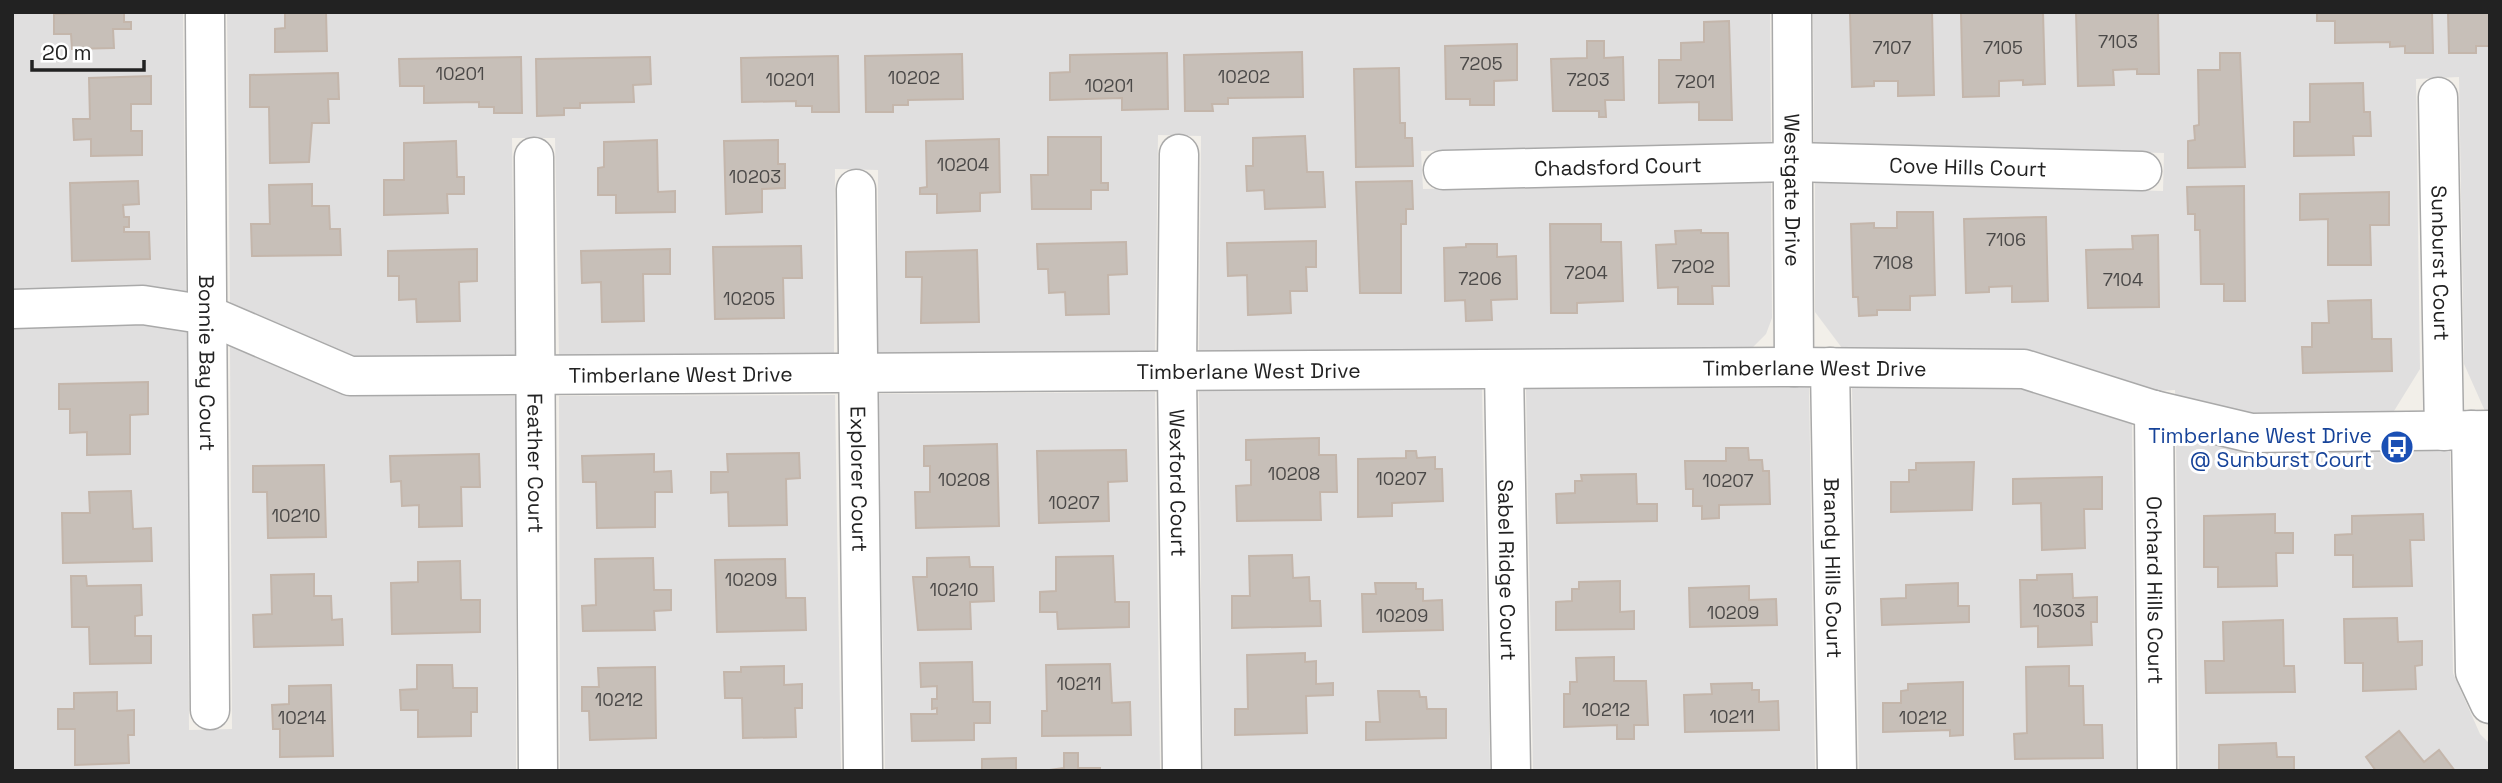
<svg xmlns="http://www.w3.org/2000/svg" width="2502" height="783" font-family="'Space Grotesk',sans-serif">
<rect width="100%" height="100%" fill="#f2efe9"/>
<g fill="#e0dfdf">
<path d="M12 12H183L186 292 143 285 12 289Z"/>
<path d="M227 12H1770L1771 143 1421 151 1423 189 1771 181 1772 318 1766 334 1752 348 1199 353 1201 136 1158 135 1155 353 878 355V170L835 169 834 356 559 357 555 138H512L515 358 356 357 230 303Z"/>
<path d="M1813 12H2490V411H2485L2464 364 2459 77 2416 79 2420 369 2394 411 2253 414 2175 395V390L2158 391 2031 351 1842 348 1815 312V182L2163 191 2164 153 1814 143Z"/>
<path d="M142 324 187 331 189 730 232 729 230 346 350 395 516 396V771H12V328Z"/>
<path d="M1809 387 1815 771H1533L1526 389Z"/>
<path d="M1852 387 2020 388 2132 424 2136 771H1859Z"/>
<path d="M1482 389 1490 771H1203L1199 391Z"/>
<path d="M1155 392 1160 771H885L878 394Z"/>
<path d="M835 395 841 771H560L559 396Z"/>
<path d="M2176 436 2251 452 2450 450 2453 673 2480 734 2490 744V771H2179Z"/>
</g>
<g fill="#c7bfb8" stroke="#c4b6ab" stroke-width="2">
<path d="M124 12V22H131V29H113L114 48 72 49 71 34H54V14Z"/>
<path d="M285 12H326L327 51 275 52V29L285 28Z"/>
<path d="M1932 12 1934 95 1898 96V81H1874V86L1852 87 1850 13Z"/>
<path d="M2043 12 2045 84 2023 85V80L1999 81V96L1963 97 1961 13Z"/>
<path d="M2076 12H2158L2159 74H2137V69L2113 70 2114 85 2078 86Z"/>
<path d="M2317 12H2432L2433 53H2405V46L2390 47V42L2335 43V21H2317Z"/>
<path d="M2448 12H2490V46H2476V53H2449Z"/>
<path d="M1729 21 1732 120H1699V102L1659 103V60H1681V43L1704 42V22Z"/>
<path d="M1587 41H1604V58L1623 57 1624 100H1605L1606 117H1599V111H1553L1551 59 1587 58Z"/>
<path d="M1517 44V80L1494 81V105H1470V99H1446L1445 46Z"/>
<path d="M1302 52 1303 97 1228 98V104H1212L1213 111H1185L1184 55Z"/>
<path d="M1167 53 1168 109 1122 110V98L1050 100V73L1070 72V55Z"/>
<path d="M2220 53H2240L2245 167 2188 168V141L2195 140 2194 126 2199 125 2198 70H2220Z"/>
<path d="M962 54 963 99 908 100V105H893V112H866L865 56Z"/>
<path d="M838 56 839 112H812V106H796V101L742 102 741 58Z"/>
<path d="M521 57 522 113H494V107H479V102L424 103V86H400L399 59Z"/>
<path d="M650 57 651 84 633 85 634 102 580 103V108H564V115L537 116 536 59Z"/>
<path d="M1399 68 1400 123H1405V138H1412L1413 166 1356 167 1354 69Z"/>
<path d="M338 73 339 99H328L329 123H312L309 162 270 163 269 107H250V75Z"/>
<path d="M151 76V104H131V131H142V155L91 156V139L74 140 73 119H90L89 78Z"/>
<path d="M2363 83 2364 112H2370L2371 136H2353L2354 155 2294 156V122H2310V84Z"/>
<path d="M1305 136 1307 172H1323L1325 207 1265 209 1264 190 1247 191 1246 166H1253V138Z"/>
<path d="M1048 137H1101V183H1108V190H1091V209H1032L1031 175H1048Z"/>
<path d="M999 139 1000 192 980 193V211L937 213V194H920V188L927 187 926 141Z"/>
<path d="M657 140 658 192 675 191V212L616 213V195H598V168L604 167V142Z"/>
<path d="M778 140V164H785V188L762 189V212L726 214 724 141Z"/>
<path d="M456 141 457 177H464V194H447L448 213 384 215V180H404V143Z"/>
<path d="M138 181 139 204 123 205 124 217H129V227H124V232H149L150 259 72 261 70 183Z"/>
<path d="M1412 181 1413 209H1406V224H1401V293H1360L1356 182Z"/>
<path d="M312 184V206H329L330 229H340L341 255 252 256 251 224H270L269 185Z"/>
<path d="M2244 186 2245 301H2224V284H2201L2200 230H2195V214H2188L2187 187Z"/>
<path d="M2389 192V225H2370L2371 265H2328V219L2300 220V194Z"/>
<path d="M1897 212H1933L1935 295 1910 296V310H1877V315L1859 316 1858 297H1853L1851 224 1874 223V228H1897Z"/>
<path d="M2046 217 2048 301 2012 302V286L1989 287V292L1966 293 1964 219Z"/>
<path d="M1550 224H1601V242H1621L1623 301 1577 303V313H1551Z"/>
<path d="M1701 230V233H1728L1729 286H1712L1713 304H1678V287L1658 288 1656 245 1676 244 1675 231Z"/>
<path d="M2158 235 2159 307 2088 308 2086 250 2133 249 2132 236Z"/>
<path d="M1316 241V267H1306L1307 291H1290L1291 313 1248 315 1247 275 1228 276 1227 243Z"/>
<path d="M1126 242 1127 274 1108 275 1109 314 1066 315 1065 292 1049 293 1048 269H1038L1037 244Z"/>
<path d="M1466 244H1497V257L1516 256 1517 299 1491 300 1492 320 1466 321 1465 300 1445 301 1444 248 1466 247Z"/>
<path d="M801 246 802 278H783L784 318 715 319 713 247Z"/>
<path d="M477 249V281L459 282 460 321 417 322 416 299 399 300V276H388V251Z"/>
<path d="M670 249V274H643L644 321 602 322 601 282 582 283 581 251Z"/>
<path d="M977 250 979 322 921 323 922 277H906V252Z"/>
<path d="M2371 300 2372 339H2391L2392 371 2303 373 2302 347H2312V323H2329L2328 301Z"/>
<path d="M148 382V414L130 415V454L87 455V432L70 433V409H59V384Z"/>
<path d="M1319 438V455H1336L1337 492H1320L1321 520 1237 521 1236 486 1251 485V460H1246V440Z"/>
<path d="M997 444 999 526 916 528 915 492H930V466H924V446Z"/>
<path d="M1726 448H1748L1749 460H1762L1763 471H1769L1770 504 1719 505V518L1702 519V506H1693V489H1686L1685 461H1726Z"/>
<path d="M1126 450 1127 481 1108 482 1109 521 1039 523 1037 451Z"/>
<path d="M1406 451H1416L1417 458 1435 457V469H1442L1443 501 1392 503V516L1358 517V459L1406 458Z"/>
<path d="M799 453 800 478 786 479 787 525 729 526 728 492 711 493V472H728L727 454Z"/>
<path d="M479 454 480 487H461L462 526 419 527V505L402 506 401 481 391 482 390 456Z"/>
<path d="M654 454V472L671 471 672 492H655V527L597 528 596 482H583L582 456Z"/>
<path d="M1974 462 1972 510 1891 512V482H1909V470H1916V463Z"/>
<path d="M324 465 326 537 268 538 267 492H253V466Z"/>
<path d="M1636 474 1637 504H1657V521L1557 523 1556 494 1575 493V481H1582L1581 475Z"/>
<path d="M2102 477V509H2084L2085 548 2042 550 2041 503 2013 504V479Z"/>
<path d="M131 491 133 529 151 528 152 561 63 563 62 513H90L89 492Z"/>
<path d="M2275 514V533H2293V553H2276L2277 586 2218 587V567H2204V516Z"/>
<path d="M2423 514 2424 540H2410L2412 586 2353 587V555H2335V535L2352 534V516Z"/>
<path d="M1292 555 1293 578 1309 577 1310 601H1320L1321 626 1232 628V596H1250L1249 556Z"/>
<path d="M1113 556 1115 602H1129V627L1058 629 1057 612H1040V592L1056 591V557Z"/>
<path d="M969 557 970 567H993L994 601 970 602 971 629 918 630 913 577H927V558Z"/>
<path d="M653 558 654 590H671V610L654 611 655 630 583 631 582 606 596 605 595 559Z"/>
<path d="M785 559 786 598H805L806 630 717 632 715 560Z"/>
<path d="M460 561 461 600H480V632L392 634 391 583 418 582V562Z"/>
<path d="M314 574V596H331L332 620 342 619 343 645 254 647 253 615 272 614 271 575Z"/>
<path d="M2072 574 2073 598 2097 597V622H2091L2092 645 2038 647V626L2021 627 2020 580H2037V575Z"/>
<path d="M71 576H86L87 586 141 585 142 615 135 616V636H151V663L90 664 89 627H72Z"/>
<path d="M1620 581V612L1634 611V629L1556 630V602L1572 601V589H1579V582Z"/>
<path d="M1375 583H1416V589H1423V601L1442 600 1443 630 1363 632 1362 594H1376Z"/>
<path d="M1958 583V606H1969V622L1882 625 1881 599 1906 598V585Z"/>
<path d="M1749 586V600L1776 599 1777 625 1690 627 1689 588Z"/>
<path d="M2397 618 2398 642 2422 641V665L2415 666 2416 689 2363 691V663H2345L2344 619Z"/>
<path d="M2283 620 2284 666H2294L2295 692 2206 693 2205 661H2224L2223 622Z"/>
<path d="M1305 653V662L1316 661V684L1333 683V695L1306 696 1307 733 1235 735V709H1248L1247 655Z"/>
<path d="M1614 657V681H1646L1648 725H1634V739H1617V725L1564 727V694H1570V682H1577L1576 658Z"/>
<path d="M972 662 973 702H990V723H974V740L912 741 911 714H937V708L932 709V699H937V686L921 687 920 663Z"/>
<path d="M1110 664 1112 703 1130 702 1131 735 1042 736V711H1047L1046 665Z"/>
<path d="M417 665H452L453 688H477V712H471V736L418 737V710H401L400 690 417 689Z"/>
<path d="M784 666V685L802 684V708H795L796 737 743 738 742 698H725L724 672H741V667Z"/>
<path d="M2069 666V686H2083L2084 725H2102L2103 758 2015 759 2014 734 2027 733 2026 667Z"/>
<path d="M655 667 656 738 590 740 589 711H582V687H599L598 668Z"/>
<path d="M1963 682V735L1950 736V730L1883 732V703H1901V691L1908 690V684Z"/>
<path d="M1752 683V690H1759V702L1778 701 1779 730 1685 732 1684 695 1712 694 1711 684Z"/>
<path d="M331 685 333 756 280 757V729H273L272 705 289 704V686Z"/>
<path d="M1378 691H1419L1420 697H1426L1427 709H1446V738L1366 740V722H1380Z"/>
<path d="M117 692V711L134 710V735H128L129 763 75 765V729H58V709H74V693Z"/>
<path d="M2399 731 2424 762 2439 750 2455 771H2376L2366 757Z"/>
<path d="M2276 743 2277 757H2294V771H2219V745Z"/>
<path d="M1064 753H1078V768H1100V771H1042L1064 768Z"/>
<path d="M1016 758V771H982V759Z"/>
</g>
<g fill="none" stroke-linecap="round" stroke-linejoin="round">
<defs>
<g id="minor">
<path id="s1" d="M1792 12 1794 367"/>
<path id="s2" d="M205 15 210 710"/>
<path id="s3" d="M2438 97 2444 431"/>
<path id="s4" d="M1179 154 1177 373 1182 771"/>
<path id="s5" d="M534 157 538 771"/>
<path id="s6" d="M1443 170 1793 162 2142 171"/>
<path id="s7" d="M856 189 863 771"/>
<path id="s8" d="M12 309 143 305 208 315 350 376 1794 367 2024 369 2154 410 2251 433 2490 430"/>
<path id="s9" d="M1830 367 1837 771"/>
<path id="s10" d="M1504 370 1511 771"/>
<path id="s11" d="M2154 410 2157 771"/>
<path d="M2471 430 2475 672 2490 704"/>
</g>
</defs>
<use href="#minor" stroke="#a9a9a9" stroke-width="41"/>
<use href="#minor" stroke="#fff" stroke-width="38"/>
</g>
<defs>
<symbol id="bus-disc" viewBox="-11 -11 22 22"><circle r="9.5" fill="#1a4fb4" stroke="#fff"/><path d="M-5-6H5V4H4V6H2V4H-2V6H-4V4H-5ZM-3.5-4V0h7V-4ZM-3.5 1.2v1.5H-2V1.2ZM2 1.2v1.5H3.5V1.2Z" fill="#fff"/></symbol>
</defs>
<g fill-rule="evenodd">
<use href="#bus-disc" x="2378" y="428" width="38" height="38"/>
</g>
<g text-anchor="middle" dominant-baseline="central" stroke-width="6" stroke-linejoin="round" paint-order="stroke">
<g font-size="18" fill="#4b4948">
<text x="2118" y="41">7103</text>
<text x="1892" y="47">7107</text>
<text x="2003" y="47">7105</text>
<text x="1481" y="63">7205</text>
<text x="460" y="73">10201</text>
<text x="1244" y="76">10202</text>
<text x="914" y="77">10202</text>
<text x="790" y="79">10201</text>
<text x="1588" y="79">7203</text>
<text x="1695" y="81">7201</text>
<text x="1109" y="85">10201</text>
<text x="963" y="164">10204</text>
<text x="755" y="176">10203</text>
<text x="2006" y="239">7106</text>
<text x="1893" y="262">7108</text>
<text x="1693" y="266">7202</text>
<text x="1586" y="272">7204</text>
<text x="1480" y="278">7206</text>
<text x="2123" y="279">7104</text>
<text x="749" y="298">10205</text>
<text x="1294" y="473">10208</text>
<text x="1401" y="478">10207</text>
<text x="964" y="479">10208</text>
<text x="1728" y="480">10207</text>
<text x="1074" y="502">10207</text>
<text x="296" y="515">10210</text>
<text x="751" y="579">10209</text>
<text x="954" y="589">10210</text>
<text x="2059" y="610">10303</text>
<text x="1733" y="612">10209</text>
<text x="1402" y="615">10209</text>
<text x="1079" y="683">10211</text>
<text x="619" y="699">10212</text>
<text x="1606" y="709">10212</text>
<text x="1732" y="716">10211</text>
<text x="302" y="717">10214</text>
<text x="1923" y="717">10212</text>
</g>
<g font-size="21" fill="#222" stroke="#fff">
<text stroke="none"><textPath href="#s6" startOffset="175">Chadsford Court</textPath></text>
<text stroke="none"><textPath href="#s6" startOffset="525">Cove Hills Court</textPath></text>
<text stroke="none"><textPath href="#s1" startOffset="178">Westgate Drive</textPath></text>
<text stroke="none"><textPath href="#s3" startOffset="166">Sunburst Court</textPath></text>
<text stroke="none"><textPath href="#s2" startOffset="348">Bonnie Bay Court</textPath></text>
<text stroke="none"><textPath href="#s8" startOffset="1816">Timberlane West Drive</textPath></text>
<text stroke="none"><textPath href="#s8" startOffset="1250">Timberlane West Drive</textPath></text>
<text stroke="none"><textPath href="#s8" startOffset="682">Timberlane West Drive</textPath></text>
<text stroke="none"><textPath href="#s5" startOffset="306">Feather Court</textPath></text>
<text stroke="none"><textPath href="#s7" startOffset="290">Explorer Court</textPath></text>
<text stroke="none"><textPath href="#s4" startOffset="329">Wexford Court</textPath></text>
<text stroke="none"><textPath href="#s9" startOffset="201">Brandy Hills Court</textPath></text>
<text stroke="none"><textPath href="#s10" startOffset="200">Sabel Ridge Court</textPath></text>
<text stroke="none"><textPath href="#s11" startOffset="180">Orchard Hills Court</textPath></text>
</g>
<g font-size="21" fill="#164399" stroke="#fff" text-anchor="end">
<text x="2372" y="435">Timberlane West Drive<tspan x="2372" dy="24">@ Sunburst Court</tspan></text>
</g>
</g>
<rect width="2502" height="783" fill="none" stroke="#222222" stroke-width="28"/>
<path d="M32 60v10h112v-10" fill="none" stroke="#222222" stroke-width="3.5"/>
<text x="42" y="60" font-size="21" fill="#222222" stroke="#ffffff" stroke-width="5" paint-order="stroke">20 m</text>
</svg>
